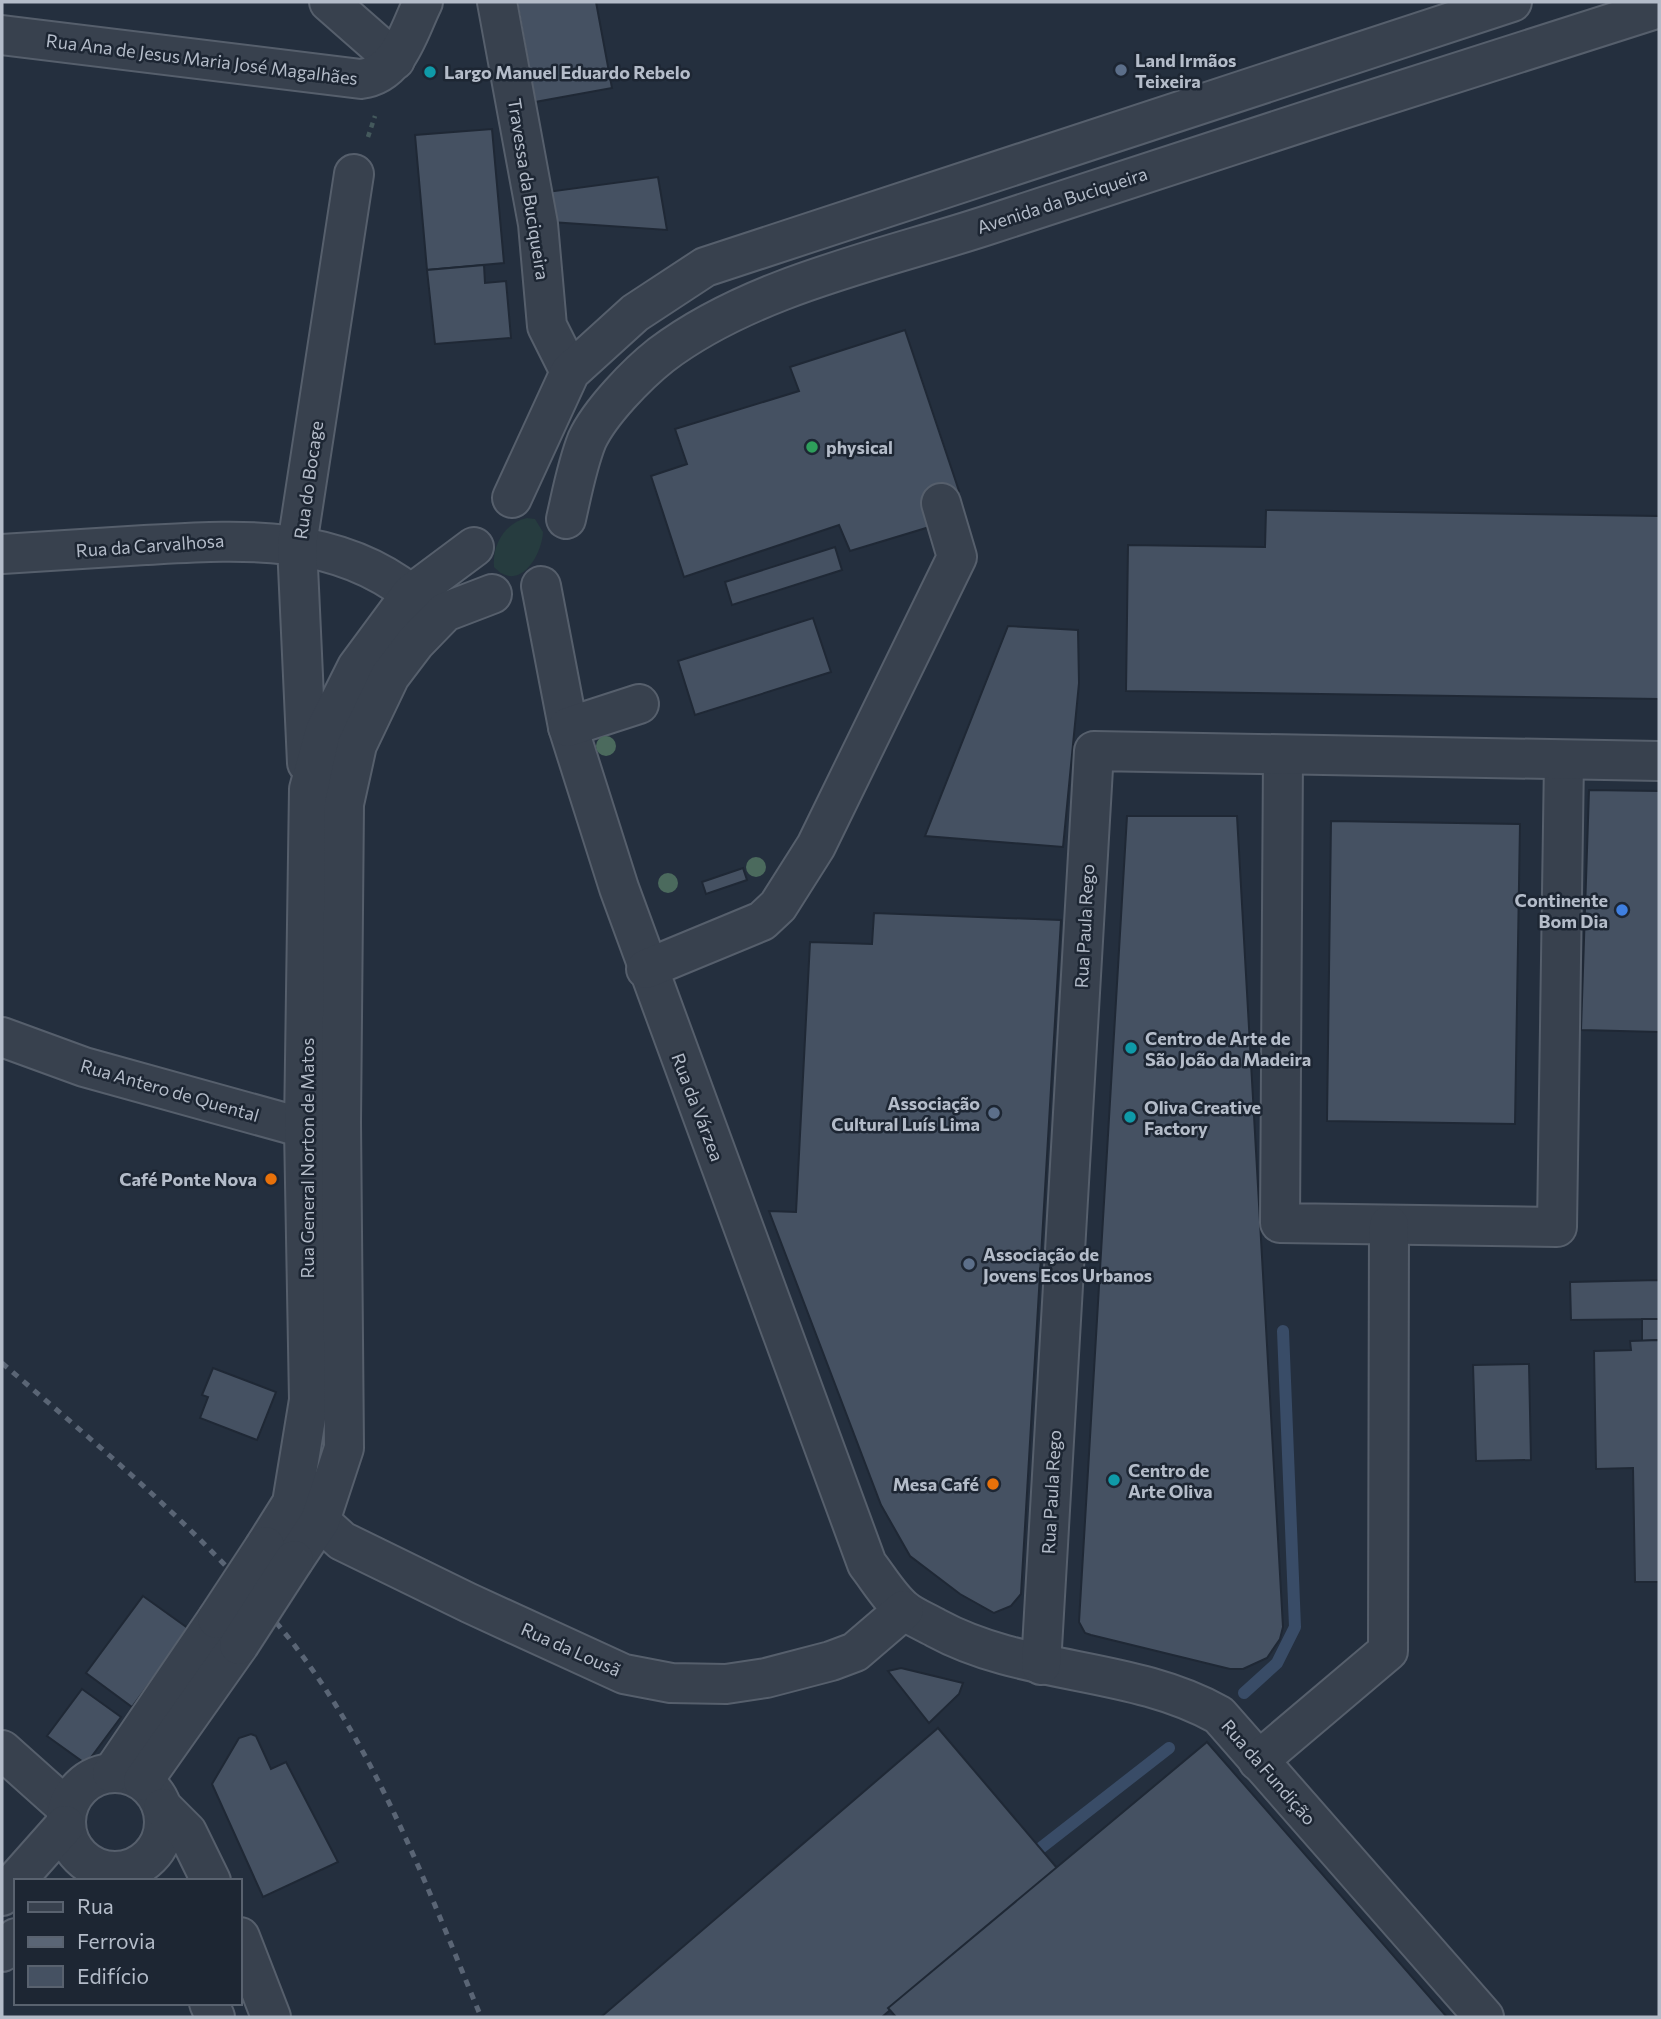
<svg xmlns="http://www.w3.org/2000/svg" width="1661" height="2019" font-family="Commissioner,sans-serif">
<rect width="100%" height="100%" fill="#242f3e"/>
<path fill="#263c3f" d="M527 518 535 519 543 532C542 555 519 594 494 567 492 546 504 523 527 518Z"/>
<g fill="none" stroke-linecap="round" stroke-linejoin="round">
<g stroke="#394c67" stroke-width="12">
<path d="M1244 1693 1277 1663 1295 1627 1283 1331"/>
<path d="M1033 1854 1169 1748"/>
</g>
</g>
<g fill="#455162" stroke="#1f2835" stroke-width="2">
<path d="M517 2H596L612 88 535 102Z"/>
<path d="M492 129 504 263 427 270 415 135Z"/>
<path d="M658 177 667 230 551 222 547 192Z"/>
<path d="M484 265 485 283 506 281 511 338 435 344 427 270Z"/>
<path d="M905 330 959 491 928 500 936 525 850 551 839 525 684 577 651 476 687 464 675 429 799 391 790 367Z"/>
<path d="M1266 510 1659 516V699L1126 691 1128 545 1265 547Z"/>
<path d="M835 547 842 570 732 605 725 582Z"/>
<path d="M813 618 831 672 695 715 678 661Z"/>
<path d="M1008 626 1078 630 1079 683 1063 847 925 836Z"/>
<path d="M1589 790 1659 791V1032L1581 1030Z"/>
<path d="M1127 816H1237L1283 1627 1280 1639 1267 1658 1243 1669H1230L1091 1635 1085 1633 1079 1622Z"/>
<path d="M1331 821 1520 824 1515 1124 1327 1121Z"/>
<path d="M743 868 747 880 706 894 702 882Z"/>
<path d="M874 913 1061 920 1021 1594 1011 1606 994 1613 960 1594 910 1556 881 1505 769 1211 796 1212 810 942 872 944Z"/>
<path d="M1659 1280V1319L1571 1320 1570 1282Z"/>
<path d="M1642 1319H1659V1340L1642 1341Z"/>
<path d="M1659 1340V1582H1635L1633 1468 1596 1469 1594 1351 1631 1350 1630 1341Z"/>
<path d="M1529 1364 1531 1460 1476 1461 1473 1365Z"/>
<path d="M213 1368 276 1392 257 1440 200 1418 208 1397 202 1395Z"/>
<path d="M143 1596 189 1629 132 1707 86 1673Z"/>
<path d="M901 1668 963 1683 959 1694 929 1723 888 1671Z"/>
<path d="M82 1689 121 1717 86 1764 47 1736Z"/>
<path d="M938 1728 1057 1868 882 2017H601Z"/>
<path d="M251 1734 256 1736 271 1769 286 1762 338 1862 263 1897 212 1784 239 1738Z"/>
<path d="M1207 1742 1447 2017H896L888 2008Z"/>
</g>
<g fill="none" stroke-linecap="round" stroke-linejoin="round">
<defs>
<g id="minor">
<path d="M329 2 395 60"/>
<path d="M497 2 538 224 547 326 570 372"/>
<path d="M2 35 361 79C399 74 408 32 423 2"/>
<path d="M512 498 570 372 635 313 705 267 1512 2"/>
<path d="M566 519C572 493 577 465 587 440 600 412 637 374 661 355 752 286 881 260 988 225 1211 151 1435 79 1659 8"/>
<path d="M2 554C50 551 97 548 145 545 237 540 333 532 411 594"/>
<path d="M541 586 568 727 619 888 867 1564C878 1578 889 1597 903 1609 912 1617 926 1622 936 1628 1024 1676 1132 1666 1219 1715L1484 2017"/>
<path d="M568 727 639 704"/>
<path d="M1283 756 1280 1223 1557 1227 1564 760"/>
<path d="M307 763 297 545 354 174"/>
<path d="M646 969 762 921 778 906 816 846 957 557 941 503"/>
<path d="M2 1037 84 1067 304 1128 329 1125"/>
<path d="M300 1508 320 1521 342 1541 469 1603 624 1674 671 1683 726 1684 766 1678 831 1661 855 1652 904 1610"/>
<path d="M265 1546 292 1503 309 1400 304 1128 309 789 325 731 357 667 411 594 474 547"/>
<path d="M294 1560 320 1521 344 1448 341 1123 344 804 357 745 390 676 415 643 445 612 492 594"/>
<path d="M1041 1665 1094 751 1659 761"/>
<path d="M2 1750 67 1808"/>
<path d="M1258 1761 1388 1651 1389 1225"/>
<circle cx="115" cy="1822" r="49"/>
<path d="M112 1773 217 1619"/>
<path d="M143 1781 239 1645"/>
<path d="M163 1808 187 1832 211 1881"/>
<path d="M2 1896 65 1825"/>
<path d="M240 1937 271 2017"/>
<path d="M2 1952 16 1938"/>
<path d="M209 2003 215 2017"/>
</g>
</defs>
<use href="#minor" stroke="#565f6c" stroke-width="42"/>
<path stroke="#44595c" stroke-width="4.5" stroke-dasharray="5 5" stroke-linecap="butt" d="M368 137 375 116"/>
<use href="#minor" stroke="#38414e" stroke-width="38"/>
<path stroke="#5a6575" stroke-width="5" stroke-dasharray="7 7" stroke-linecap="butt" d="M2 1363C102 1449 205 1533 288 1637 376 1748 427 1887 481 2017"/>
<defs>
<g id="minor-bridge">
<path d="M217 1619 265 1546"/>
<path d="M239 1645 294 1560"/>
</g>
</defs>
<use href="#minor-bridge" stroke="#565f6c" stroke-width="42" stroke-linecap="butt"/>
<use href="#minor-bridge" stroke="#38414e" stroke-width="38"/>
</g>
<g fill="#4b6a5d">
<circle cx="606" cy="746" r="10"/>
<circle cx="756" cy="867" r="10"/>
<circle cx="668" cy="883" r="10"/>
</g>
<g fill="#5c6f8a" stroke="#1d2633" stroke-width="2.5">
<circle cx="1121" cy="70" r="7"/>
<circle cx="994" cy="1113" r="7"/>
<circle cx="969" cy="1264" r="7"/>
</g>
<g fill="#0f9aa8" stroke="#1d2633" stroke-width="2.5">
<circle cx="430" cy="72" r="7"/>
<circle cx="1131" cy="1048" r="7"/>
<circle cx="1130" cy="1117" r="7"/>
<circle cx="1114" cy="1480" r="7"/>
</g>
<circle fill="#2e9e5b" stroke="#1d2633" stroke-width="2.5" cx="812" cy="447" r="7"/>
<circle fill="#3f7fe0" stroke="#1d2633" stroke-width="2.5" cx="1622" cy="910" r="7"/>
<g fill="#e8710a" stroke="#1d2633" stroke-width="2.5">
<circle cx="271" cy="1179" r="7"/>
<circle cx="993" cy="1484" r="7"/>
</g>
<g text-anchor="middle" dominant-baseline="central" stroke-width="5" stroke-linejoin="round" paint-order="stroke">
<g font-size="18" fill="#b4bcc9" stroke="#1d2633">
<text transform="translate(202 59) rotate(7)">Rua Ana de Jesus Maria José Magalhães</text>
<text transform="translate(529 189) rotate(81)">Travessa da Buciqueira</text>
<text transform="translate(1062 200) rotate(-18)">Avenida da Buciqueira</text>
<text transform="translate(308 480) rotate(-82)">Rua do Bocage</text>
<text transform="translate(150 545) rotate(-4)">Rua da Carvalhosa</text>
<text transform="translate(1084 926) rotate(-87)">Rua Paula Rego</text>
<text transform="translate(170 1090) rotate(16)">Rua Antero de Quental</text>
<text transform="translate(698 1107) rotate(69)">Rua da Várzea</text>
<text transform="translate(307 1158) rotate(-90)">Rua General Norton de Matos</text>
<text transform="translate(1051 1492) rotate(-87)">Rua Paula Rego</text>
<text transform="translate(571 1649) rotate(24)">Rua da Lousã</text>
<text transform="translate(1269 1772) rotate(49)">Rua da Fundição</text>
</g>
<g font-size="18" font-weight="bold" fill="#b4bcc9" stroke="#1d2633" text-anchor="start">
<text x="1135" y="60">Land Irmãos<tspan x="1135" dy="21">Teixeira</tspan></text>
<text x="444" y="72">Largo Manuel Eduardo Rebelo</text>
<text x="826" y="447">physical</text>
<text x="1608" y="900" text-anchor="end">Continente<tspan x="1608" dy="21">Bom Dia</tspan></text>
<text x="1145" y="1038">Centro de Arte de<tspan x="1145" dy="21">São João da Madeira</tspan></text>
<text x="980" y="1103" text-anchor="end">Associação<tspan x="980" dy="21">Cultural Luís Lima</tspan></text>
<text x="1144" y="1107">Oliva Creative<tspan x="1144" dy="21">Factory</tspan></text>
<text x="257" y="1179" text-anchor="end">Café Ponte Nova</text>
<text x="983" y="1254">Associação de<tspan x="983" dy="21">Jovens Ecos Urbanos</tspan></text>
<text x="1128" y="1470">Centro de<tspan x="1128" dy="21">Arte Oliva</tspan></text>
<text x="979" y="1484" text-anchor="end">Mesa Café</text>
</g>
</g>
<rect width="1661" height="2019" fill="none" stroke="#b4bcc9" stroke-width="7"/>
<rect x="14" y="1879" width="228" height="126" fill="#1d2633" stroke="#59626f" stroke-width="2"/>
<rect x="28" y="1902" width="35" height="10" fill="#38414e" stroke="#59626f" stroke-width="2"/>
<text x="77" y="1914" font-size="21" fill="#b4bcc9">Rua</text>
<rect x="28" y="1937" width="35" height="10" fill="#5a6575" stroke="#59626f" stroke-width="2"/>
<text x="77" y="1949" font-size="21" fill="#b4bcc9">Ferrovia</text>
<rect x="28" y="1966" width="35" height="21" fill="#455162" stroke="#59626f" stroke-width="2"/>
<text x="77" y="1984" font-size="21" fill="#b4bcc9">Edifício</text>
</svg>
